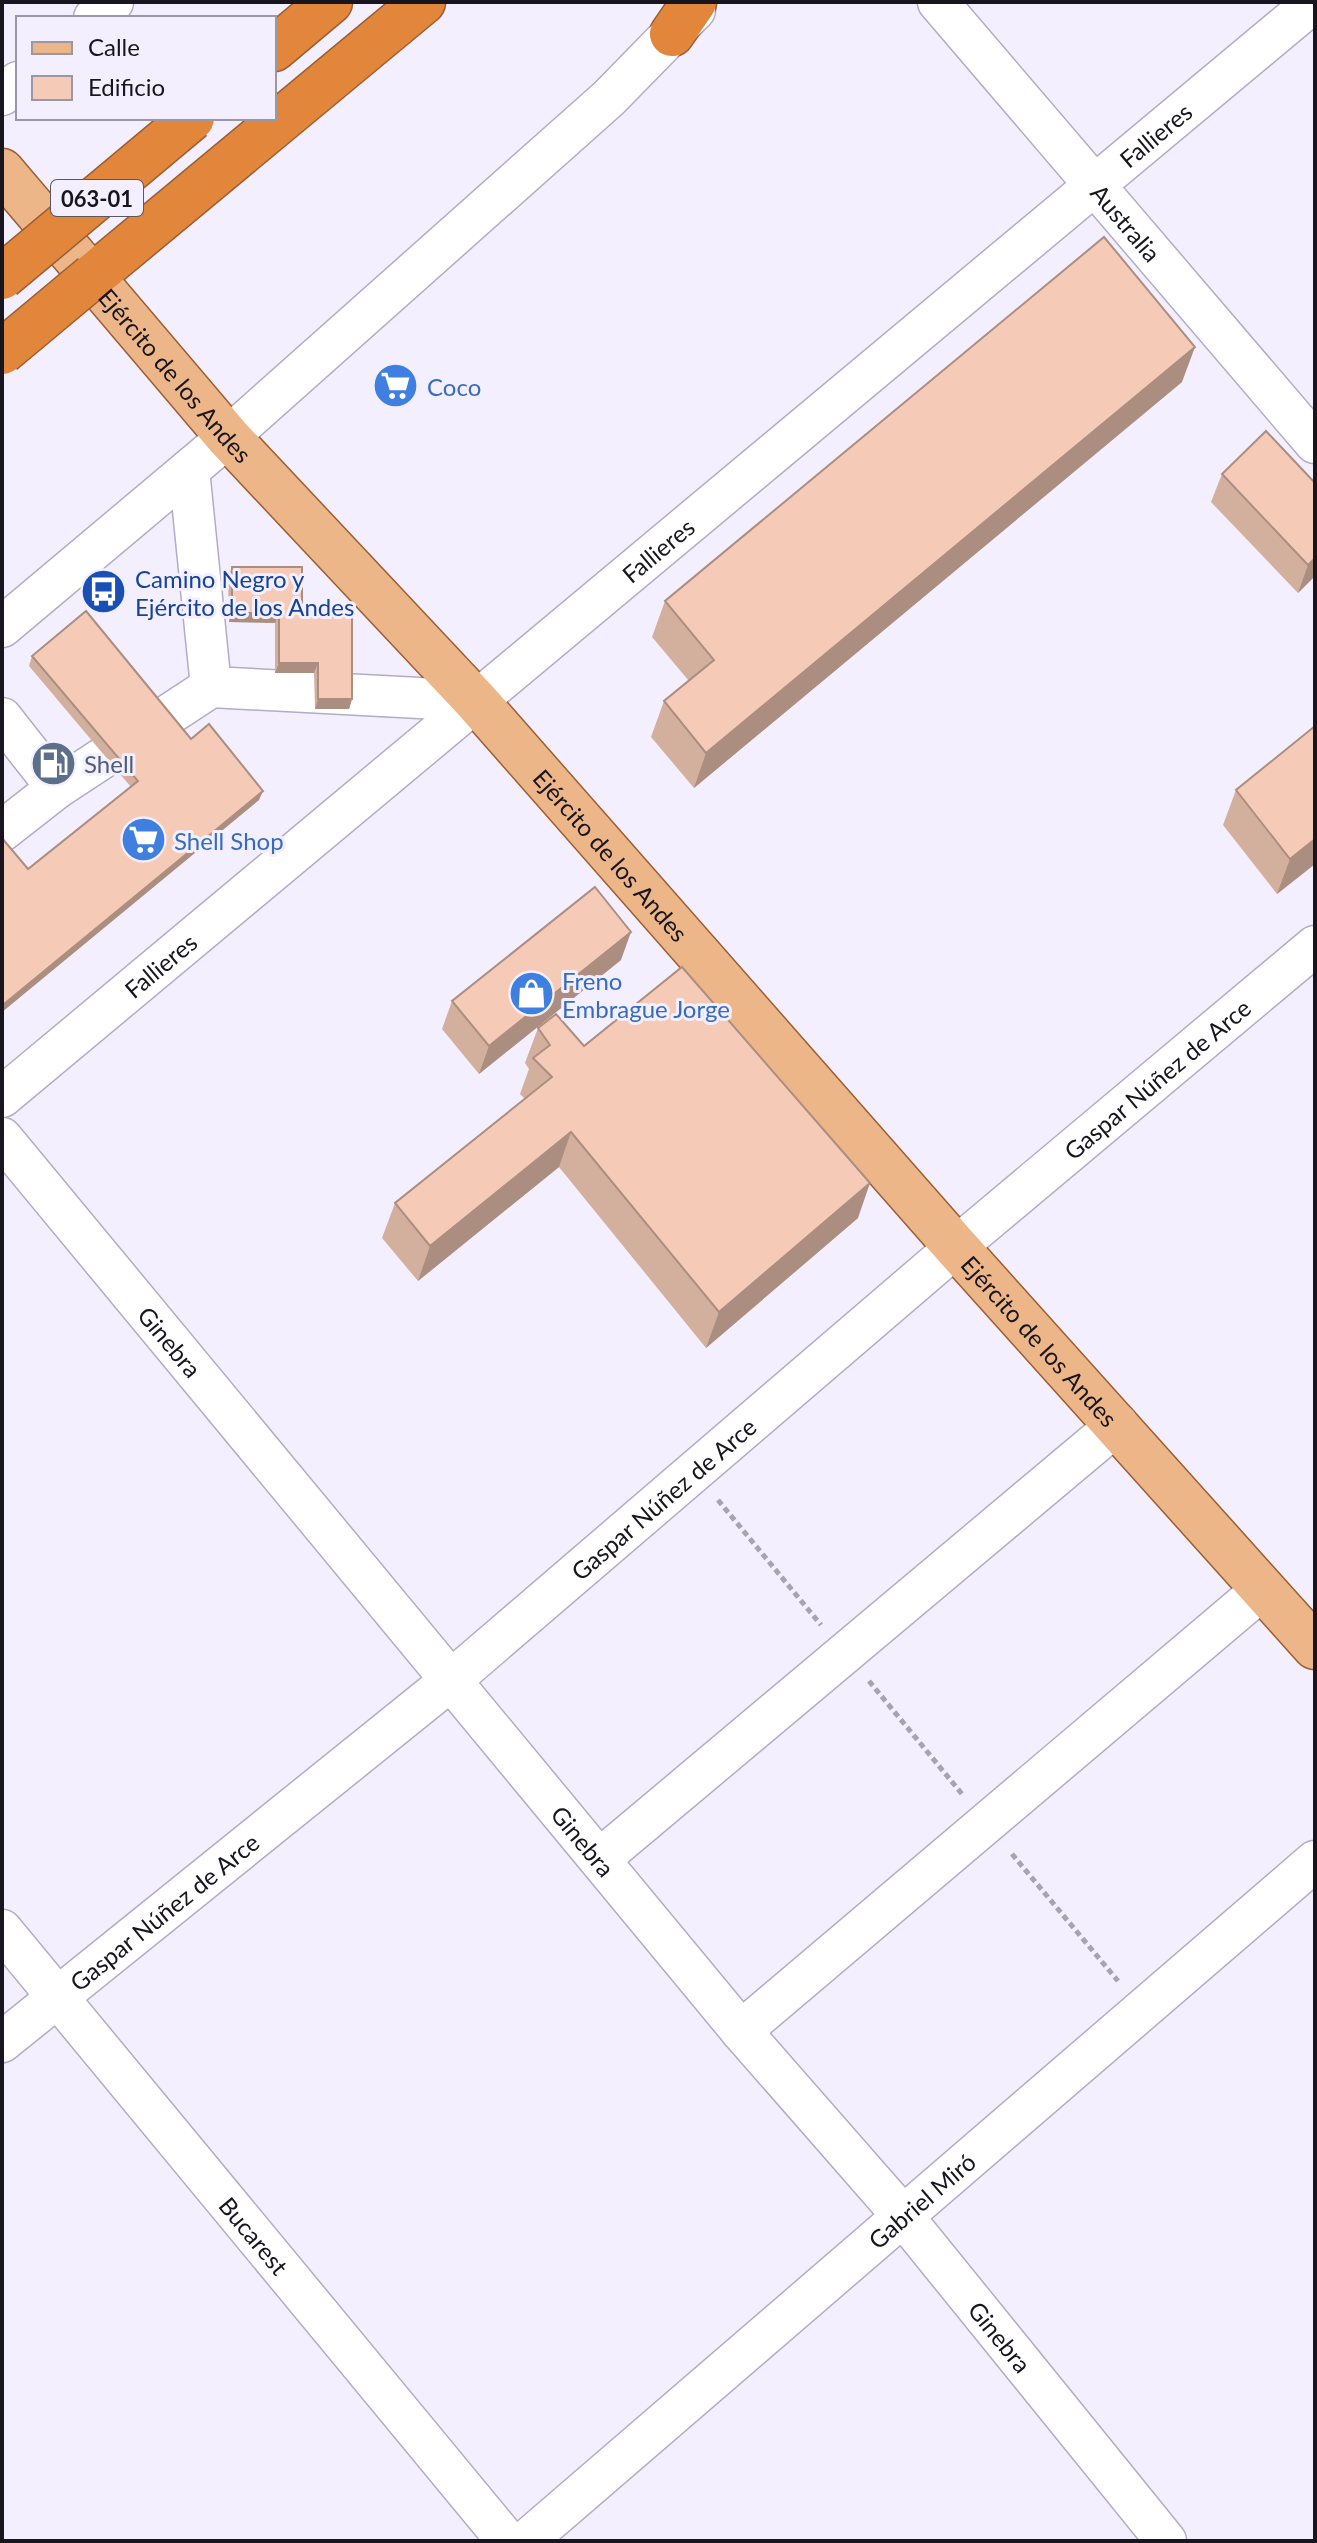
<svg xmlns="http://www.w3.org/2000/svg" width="1317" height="2543" font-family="Lato,sans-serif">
<rect width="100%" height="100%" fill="#f3efff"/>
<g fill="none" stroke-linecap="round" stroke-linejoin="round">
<defs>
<g id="minor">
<path id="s1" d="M938 2 1315 443"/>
<path d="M94 18 113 2"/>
<path d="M2 95 18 82"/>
<path d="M189 470 211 687"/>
<path d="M2 627 228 437 609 98 695 10"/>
<path d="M2 718 57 788"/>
<path d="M2 831 57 788 211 687 476 701"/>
<path id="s2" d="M2 1097 1314 2"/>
<path id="s3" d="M2 1138 741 2031 902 2215 1166 2541"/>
<path d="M601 1858 1118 1424"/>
<path id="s4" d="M2 1930 507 2541"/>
<path d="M741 2031 1264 1588"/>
<path id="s5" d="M2 2042 450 1681 956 1247 1315 946"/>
<path id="s6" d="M526 2541 1315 1861"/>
</g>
<g id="major">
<path id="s7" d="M2 171 228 437 476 701 956 1247 1315 1647"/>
</g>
<g id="highway">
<path d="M672 34 694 2"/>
<path d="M274 49 330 2"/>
<path d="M93 276 423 2"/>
</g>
</defs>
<use href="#minor" stroke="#b3acc5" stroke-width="43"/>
<use href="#major" stroke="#9b5e31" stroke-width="47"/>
<use href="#highway" stroke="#9b5e31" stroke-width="47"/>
<g stroke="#a7a3b1" stroke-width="5" stroke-dasharray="6 4" stroke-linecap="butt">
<path d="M718 1500 821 1625"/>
<path d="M869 1681 962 1794"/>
<path d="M1012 1854 1118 1981"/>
</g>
<use href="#minor" stroke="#fff" stroke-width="40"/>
<use href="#major" stroke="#edb689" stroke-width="44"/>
<use href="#highway" stroke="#e1863b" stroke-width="44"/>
<defs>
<g id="highway-bridge">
<path d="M2 277 192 118"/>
<path d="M2 352 93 276"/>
</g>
</defs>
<use href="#highway-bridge" stroke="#9b5e31" stroke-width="47" stroke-linecap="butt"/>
<use href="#highway-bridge" stroke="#e1863b" stroke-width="44"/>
</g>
<g fill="#d3af9e">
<path d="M1182 382 694 788 651 737 664 701 689 681 652 637 665 601Z"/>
<path d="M1222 474 1315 483V576L1298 593 1211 502Z"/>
<path d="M232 567 302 616 352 699 349 709H315L314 673H275V623L229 622 228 577Z"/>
<path d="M32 656 191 739 259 800 2 1012V838L28 869 131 787 29 666Z"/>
<path d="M1236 790 1315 864 1277 894 1223 825Z"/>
<path d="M621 960 479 1074 442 1029 452 1001Z"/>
<path d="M538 1028 584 1046 858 1218 706 1348 559 1167 418 1281 382 1238 395 1203 525 1099 520 1094 529 1069 525 1063Z"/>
</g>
<g fill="#ac8e81">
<path d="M1195 347 1182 382 694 788 706 753Z"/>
<path d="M1315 558V576L1298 593 1308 565Z"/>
<path d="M232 613H279L275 623 229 622Z"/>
<path d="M279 663H318L314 673H275Z"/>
<path d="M318 699H352L349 709H315Z"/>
<path d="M263 791 259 800 2 1012 4 1004Z"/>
<path d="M1315 839V864L1277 894 1290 859Z"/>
<path d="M631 932 621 960 479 1074 489 1046Z"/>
<path d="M571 1132 559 1167 418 1281 430 1246Z"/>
<path d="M870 1183 858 1218 706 1348 719 1312Z"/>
</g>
<g fill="#f5cbb8" stroke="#ac8e81" stroke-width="2">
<path d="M1104 237 1195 347 706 753 664 701 714 660 665 601Z"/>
<path d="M1266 431 1315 483V558L1308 565 1222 474Z"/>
<path d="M232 567H302V616L352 617V699H318V663H279V613H232Z"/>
<path d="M86 611 191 739 209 724 263 791 4 1004 2 1001V838L28 869 138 781 32 656Z"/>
<path d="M1315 726V839L1290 859 1236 790Z"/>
<path d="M595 887 631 932 489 1046 452 1001Z"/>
<path d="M682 967 870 1183 719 1312 571 1132 430 1246 395 1203 552 1077 533 1058 550 1045 538 1028 556 1014 584 1046Z"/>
</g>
<defs>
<symbol id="supermarket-disc" viewBox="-11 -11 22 22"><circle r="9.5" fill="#3f7fe0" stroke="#f3efff"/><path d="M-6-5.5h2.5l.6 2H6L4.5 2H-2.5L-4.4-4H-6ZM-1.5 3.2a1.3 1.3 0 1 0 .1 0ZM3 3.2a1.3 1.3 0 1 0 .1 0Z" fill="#fff"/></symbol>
<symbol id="bus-disc" viewBox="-11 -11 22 22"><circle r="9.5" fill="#1a4fb4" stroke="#f3efff"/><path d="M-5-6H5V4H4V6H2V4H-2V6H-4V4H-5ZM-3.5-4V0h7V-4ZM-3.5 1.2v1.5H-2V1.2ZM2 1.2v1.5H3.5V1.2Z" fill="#fff"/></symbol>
<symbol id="fuel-disc" viewBox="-11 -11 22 22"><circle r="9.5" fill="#5c6f8a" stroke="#f3efff"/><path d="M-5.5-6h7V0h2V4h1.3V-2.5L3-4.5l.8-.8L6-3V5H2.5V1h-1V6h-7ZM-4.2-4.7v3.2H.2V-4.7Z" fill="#fff"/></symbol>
<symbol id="shop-disc" viewBox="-11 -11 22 22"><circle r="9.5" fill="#3f7fe0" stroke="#f3efff"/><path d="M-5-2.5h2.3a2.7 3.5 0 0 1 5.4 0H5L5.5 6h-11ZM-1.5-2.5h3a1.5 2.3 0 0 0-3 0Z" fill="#fff"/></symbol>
</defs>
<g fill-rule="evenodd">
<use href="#supermarket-disc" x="370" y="360" width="51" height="51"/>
<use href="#bus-disc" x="78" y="566" width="51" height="51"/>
<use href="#fuel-disc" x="28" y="738" width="51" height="51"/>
<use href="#supermarket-disc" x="118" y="814" width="51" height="51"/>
<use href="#shop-disc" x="506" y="968" width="51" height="51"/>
</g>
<g text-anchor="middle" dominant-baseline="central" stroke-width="6" stroke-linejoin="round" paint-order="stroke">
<rect fill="#f3efff" stroke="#5a5662" stroke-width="2" x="51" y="180" width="92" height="36" rx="6"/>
<g font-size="22" font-weight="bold" fill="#18151e">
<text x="97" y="198">063-01</text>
</g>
<g font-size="24" fill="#18151e" stroke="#f3efff">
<text stroke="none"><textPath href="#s2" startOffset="1502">Fallieres</textPath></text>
<text stroke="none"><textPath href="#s1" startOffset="290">Australia</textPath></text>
<text stroke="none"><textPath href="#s7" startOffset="268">Ejército de los Andes</textPath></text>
<text stroke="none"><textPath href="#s2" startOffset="854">Fallieres</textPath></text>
<text stroke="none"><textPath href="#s7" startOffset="916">Ejército de los Andes</textPath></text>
<text stroke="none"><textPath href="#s2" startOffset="206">Fallieres</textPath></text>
<text stroke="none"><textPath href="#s5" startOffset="1504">Gaspar Núñez de Arce</textPath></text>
<text stroke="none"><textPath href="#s7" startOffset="1564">Ejército de los Andes</textPath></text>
<text stroke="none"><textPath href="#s3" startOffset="264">Ginebra</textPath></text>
<text stroke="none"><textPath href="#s5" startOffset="856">Gaspar Núñez de Arce</textPath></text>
<text stroke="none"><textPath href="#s3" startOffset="912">Ginebra</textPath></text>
<text stroke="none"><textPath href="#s5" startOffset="208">Gaspar Núñez de Arce</textPath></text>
<text stroke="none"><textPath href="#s6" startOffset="522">Gabriel Miró</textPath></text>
<text stroke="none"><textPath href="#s4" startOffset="396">Bucarest</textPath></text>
<text stroke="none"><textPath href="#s3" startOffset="1560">Ginebra</textPath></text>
</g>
<g font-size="24" fill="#366cbe" stroke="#f3efff" text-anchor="start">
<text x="427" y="386">Coco</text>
<text x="174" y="840">Shell Shop</text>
<text x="562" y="980">Freno<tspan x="562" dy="28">Embrague Jorge</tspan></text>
</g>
<g font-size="24" fill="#164399" stroke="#f3efff" text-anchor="start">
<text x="135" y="578">Camino Negro y<tspan x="135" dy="28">Ejército de los Andes</tspan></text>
</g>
<g font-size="24" fill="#4e5e75" stroke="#f3efff" text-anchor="start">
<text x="84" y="763">Shell</text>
</g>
</g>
<rect width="1317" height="2543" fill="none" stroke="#18151e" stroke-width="8"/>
<rect x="16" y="16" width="260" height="104" fill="#f3efff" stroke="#9b98a5" stroke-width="2"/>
<rect x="32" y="42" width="40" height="12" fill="#edb689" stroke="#9b98a5" stroke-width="2"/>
<text x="88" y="56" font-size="24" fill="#18151e">Calle</text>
<rect x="32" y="76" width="40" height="24" fill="#f5cbb8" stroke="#9b98a5" stroke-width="2"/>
<text x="88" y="96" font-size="24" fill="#18151e">Edificio</text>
</svg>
